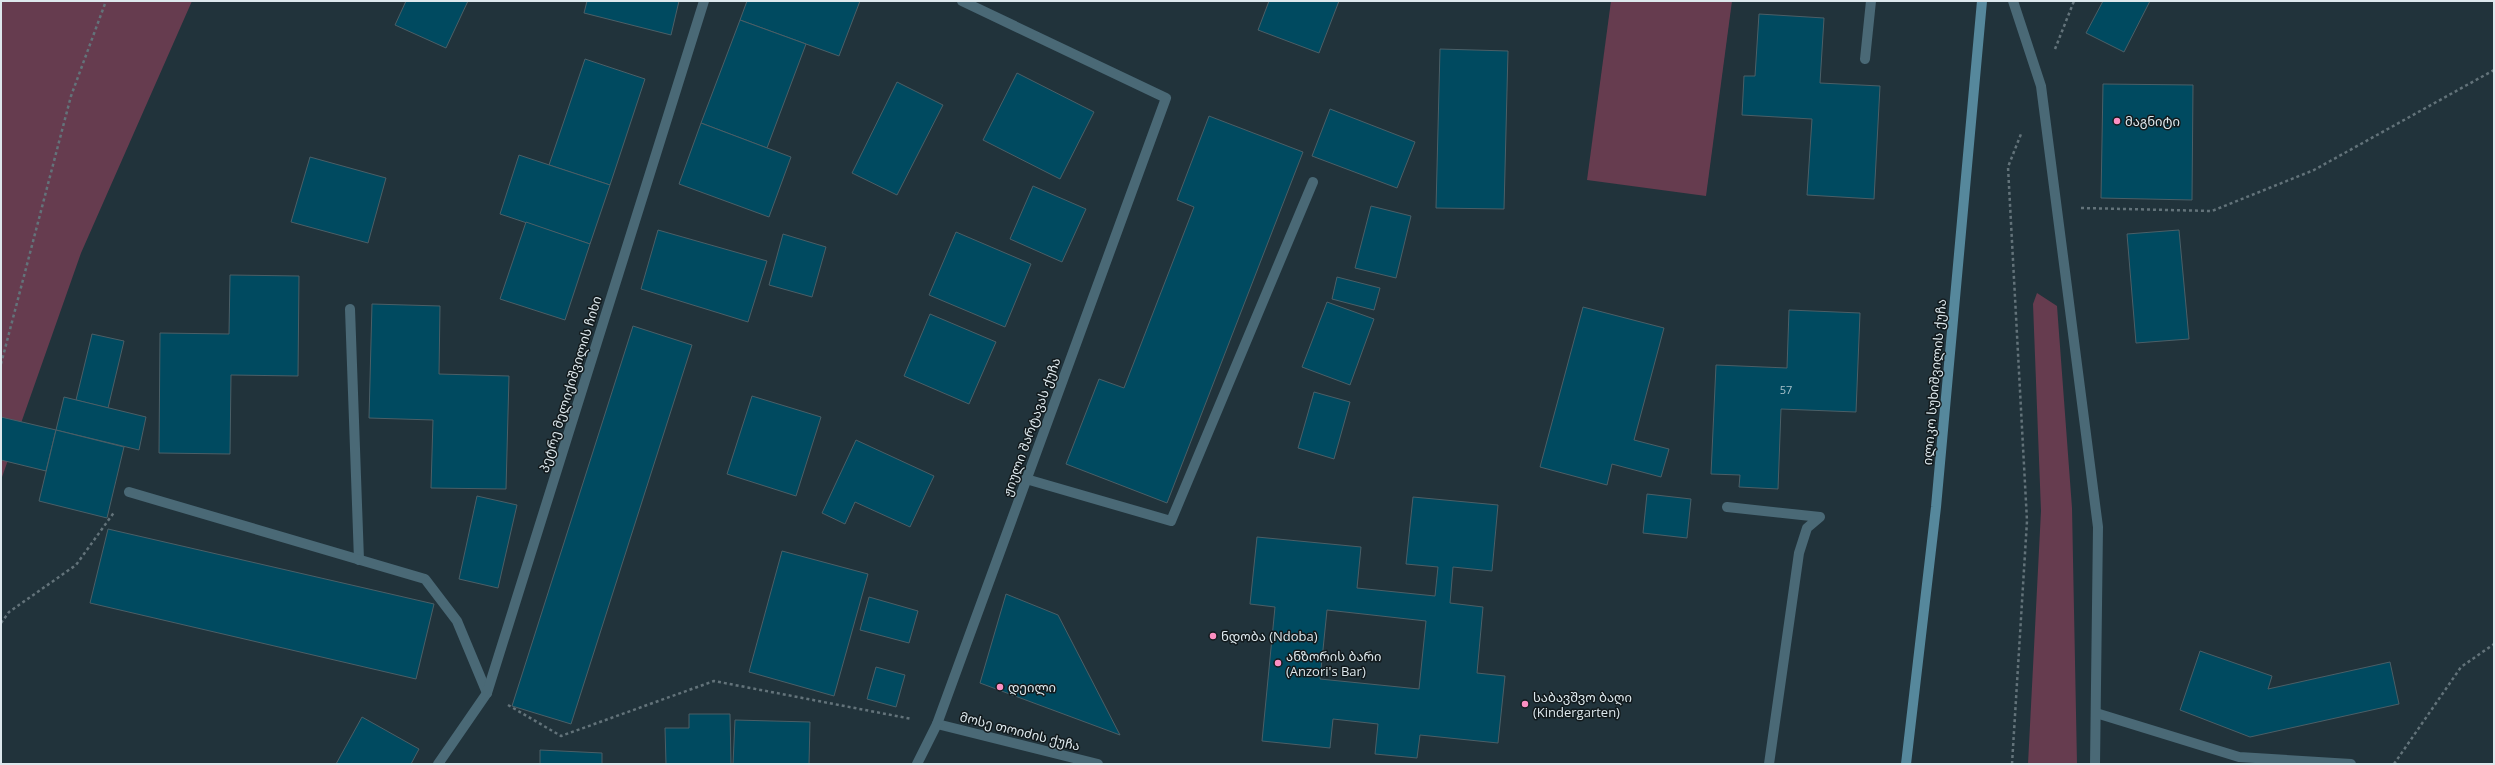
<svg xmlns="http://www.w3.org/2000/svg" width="2495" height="765" font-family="'Open Sans','Noto Sans Georgian',sans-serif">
<rect width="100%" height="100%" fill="#21333b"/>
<g fill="#663c4f">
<path d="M1 1H192L81 253 1 480Z"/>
<path d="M1611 1H1732L1706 196 1587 180Z"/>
<path d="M2037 293 2057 306 2072 508 2077 764H2028L2041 511 2033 304Z"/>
</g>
<g fill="#004a60" stroke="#4b5f67" fill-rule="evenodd">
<path d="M406 1H468L446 48 395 25Z"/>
<path d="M587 1H679L671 35 584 13Z"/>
<path d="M747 1H860L839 56 740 20Z"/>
<path d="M1269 1H1339L1319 53 1258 30Z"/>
<path d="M2103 1H2150L2124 52 2086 33Z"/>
<path d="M1759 14 1824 18 1820 83 1880 86 1874 199 1807 195 1812 119 1742 115 1744 76H1755Z"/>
<path d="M740 20 806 44 767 148 701 123Z"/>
<path d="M1440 49 1508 51 1504 209 1436 208Z"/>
<path d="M585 59 645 79 610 185 549 165Z"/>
<path d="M1017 73 1094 112 1060 179 983 140Z"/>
<path d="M897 82 943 105 897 195 852 173Z"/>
<path d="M2103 84 2193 85 2192 200 2101 198Z"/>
<path d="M1330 109 1415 142 1397 188 1312 156Z"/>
<path d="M1209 116 1303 152 1167 503 1066 464 1099 379 1124 388 1194 207 1177 200Z"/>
<path d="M701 123 791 157 769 217 679 184Z"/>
<path d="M519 155 610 185 590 244 500 214Z"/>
<path d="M310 157 386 178 368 243 291 222Z"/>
<path d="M1033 186 1086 209 1062 262 1010 239Z"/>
<path d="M1371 206 1411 216 1396 278 1355 268Z"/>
<path d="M526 222 590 244 565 320 500 299Z"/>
<path d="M658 230 767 261 748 322 641 289Z"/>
<path d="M2179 230 2189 339 2136 343 2127 234Z"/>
<path d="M956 232 1031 264 1005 327 929 295Z"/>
<path d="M783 234 826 247 812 297 769 285Z"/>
<path d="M230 275 299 276 298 376 231 375 230 454 159 453 160 333 229 334Z"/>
<path d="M1337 277 1380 288 1374 310 1332 299Z"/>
<path d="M1327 302 1374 319 1350 385 1302 367Z"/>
<path d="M372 304 440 306 439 374 509 376 506 489 431 488 433 420 369 418Z"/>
<path d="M1583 307 1664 328 1634 440 1669 449 1661 477 1612 464 1607 485 1540 467Z"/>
<path d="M1789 310 1860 313 1856 412 1781 409 1778 489 1739 487 1740 475 1711 474 1716 365 1787 368Z"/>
<path d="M930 314 996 342 969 404 904 376Z"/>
<path d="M633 326 692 345 571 724 512 706Z"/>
<path d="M92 334 124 341 108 408 76 400Z"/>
<path d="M1314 392 1350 402 1334 459 1298 448Z"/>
<path d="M752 396 821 417 796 496 727 474Z"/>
<path d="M64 397 146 417 139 450 56 430Z"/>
<path d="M1 417 56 430 46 471 1 460Z"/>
<path d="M56 430 124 447 107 518 39 501Z"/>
<path d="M856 440 934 476 910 527 855 502 845 524 822 513Z"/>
<path d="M1647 494 1691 499 1687 538 1643 533Z"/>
<path d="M477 496 517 505 498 588 459 579Z"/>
<path d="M1413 497 1498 505 1492 571 1453 567 1450 603 1483 607 1477 673 1505 676 1498 743 1420 735 1417 758 1375 754 1378 724 1333 719 1330 748 1262 741 1275 607 1250 604 1257 537 1361 547 1357 588 1435 596 1438 567 1406 564ZM1327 610 1426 621 1419 689 1320 679Z"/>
<path d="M108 529 434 604 416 679 90 603Z"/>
<path d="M782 551 868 574 834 696 749 672Z"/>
<path d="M1006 594 1058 615 1120 735 980 683Z"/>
<path d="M869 597 918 611 909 643 860 630Z"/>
<path d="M2200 651 2272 676 2268 689 2390 662 2399 704 2250 737 2180 710Z"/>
<path d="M876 667 905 675 896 707 867 699Z"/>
<path d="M689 714H730L731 764H666L665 728H689Z"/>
<path d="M362 717 419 749 411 764H336Z"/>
<path d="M735 720 810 722 809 764H733Z"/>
<path d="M540 750 602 753V764H540Z"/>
</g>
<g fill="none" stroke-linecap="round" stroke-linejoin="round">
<g stroke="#63737a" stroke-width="2.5" stroke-dasharray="3 3" stroke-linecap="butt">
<path d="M2055 49 2074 1"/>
<path d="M2081 208 2212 211 2314 170 2494 70"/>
<path d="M1 364 71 96 106 1"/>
<path d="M1 623 9 612 76 565 115 511"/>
<path d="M508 705 561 736 714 681 912 719"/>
<path d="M2012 764 2027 521 2008 167 2021 134"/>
<path d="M2394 764 2461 667 2494 644"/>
</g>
<g stroke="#4a6976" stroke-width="10">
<path d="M1865 59 1871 1"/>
<path d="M350 309 359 560"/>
<path d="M1026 479 1171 521 1313 182"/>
<path d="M129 492 425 579 457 621 487 693"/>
<path d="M1727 507 1820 517 1807 528 1799 553 1769 764"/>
<path d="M2096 713 2239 757 2351 764"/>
</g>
<g stroke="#4a6976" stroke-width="10">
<path d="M2013 1 2041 86 2098 527 2095 764"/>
<path d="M937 724 1098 764"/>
<path d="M438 764 487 693 704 1"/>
<path d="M917 764 937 724 1166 98 962 1"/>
</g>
<path stroke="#56889c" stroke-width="10" d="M1906 764 1936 507 1982 1"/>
</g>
<g fill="#fc8fc2" stroke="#121a1d" stroke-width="1.5">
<circle cx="2117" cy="121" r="4"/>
<circle cx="1213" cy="636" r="4"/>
<circle cx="1278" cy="663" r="4"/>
<circle cx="1000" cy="687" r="4"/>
<circle cx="1525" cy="704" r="4"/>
</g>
<g text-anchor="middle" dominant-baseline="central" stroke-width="3" stroke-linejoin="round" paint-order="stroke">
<g font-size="11" fill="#a6c0ca">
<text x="1786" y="389">57</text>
</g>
<g font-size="13" fill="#dde8ed" stroke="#121a1d" text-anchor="start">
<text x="2125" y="121">მაგნიტი</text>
<text x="1221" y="636">ნდობა (Ndoba)</text>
<text x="1286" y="656">ანზორის ბარი<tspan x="1286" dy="15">(Anzori's Bar)</tspan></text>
<text x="1008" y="687">დეილი</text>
<text x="1533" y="697">საბავშვო ბაღი<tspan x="1533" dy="15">(Kindergarten)</tspan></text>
</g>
<g font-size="13" fill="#dde8ed" stroke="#121a1d">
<text transform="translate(1934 382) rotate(-85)">ილიკო სუხიშვილის ქუჩა</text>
<text transform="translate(570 384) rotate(-73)">პეტრე მელიქიშვილის ჩიხი</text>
<text transform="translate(1031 427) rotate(-70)">ჟიული შარტავას ქუჩა</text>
<text transform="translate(1020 731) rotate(14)">მოსე თოიძის ქუჩა</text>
</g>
</g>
<rect width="2495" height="765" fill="none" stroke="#dde8ed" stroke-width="4"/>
</svg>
